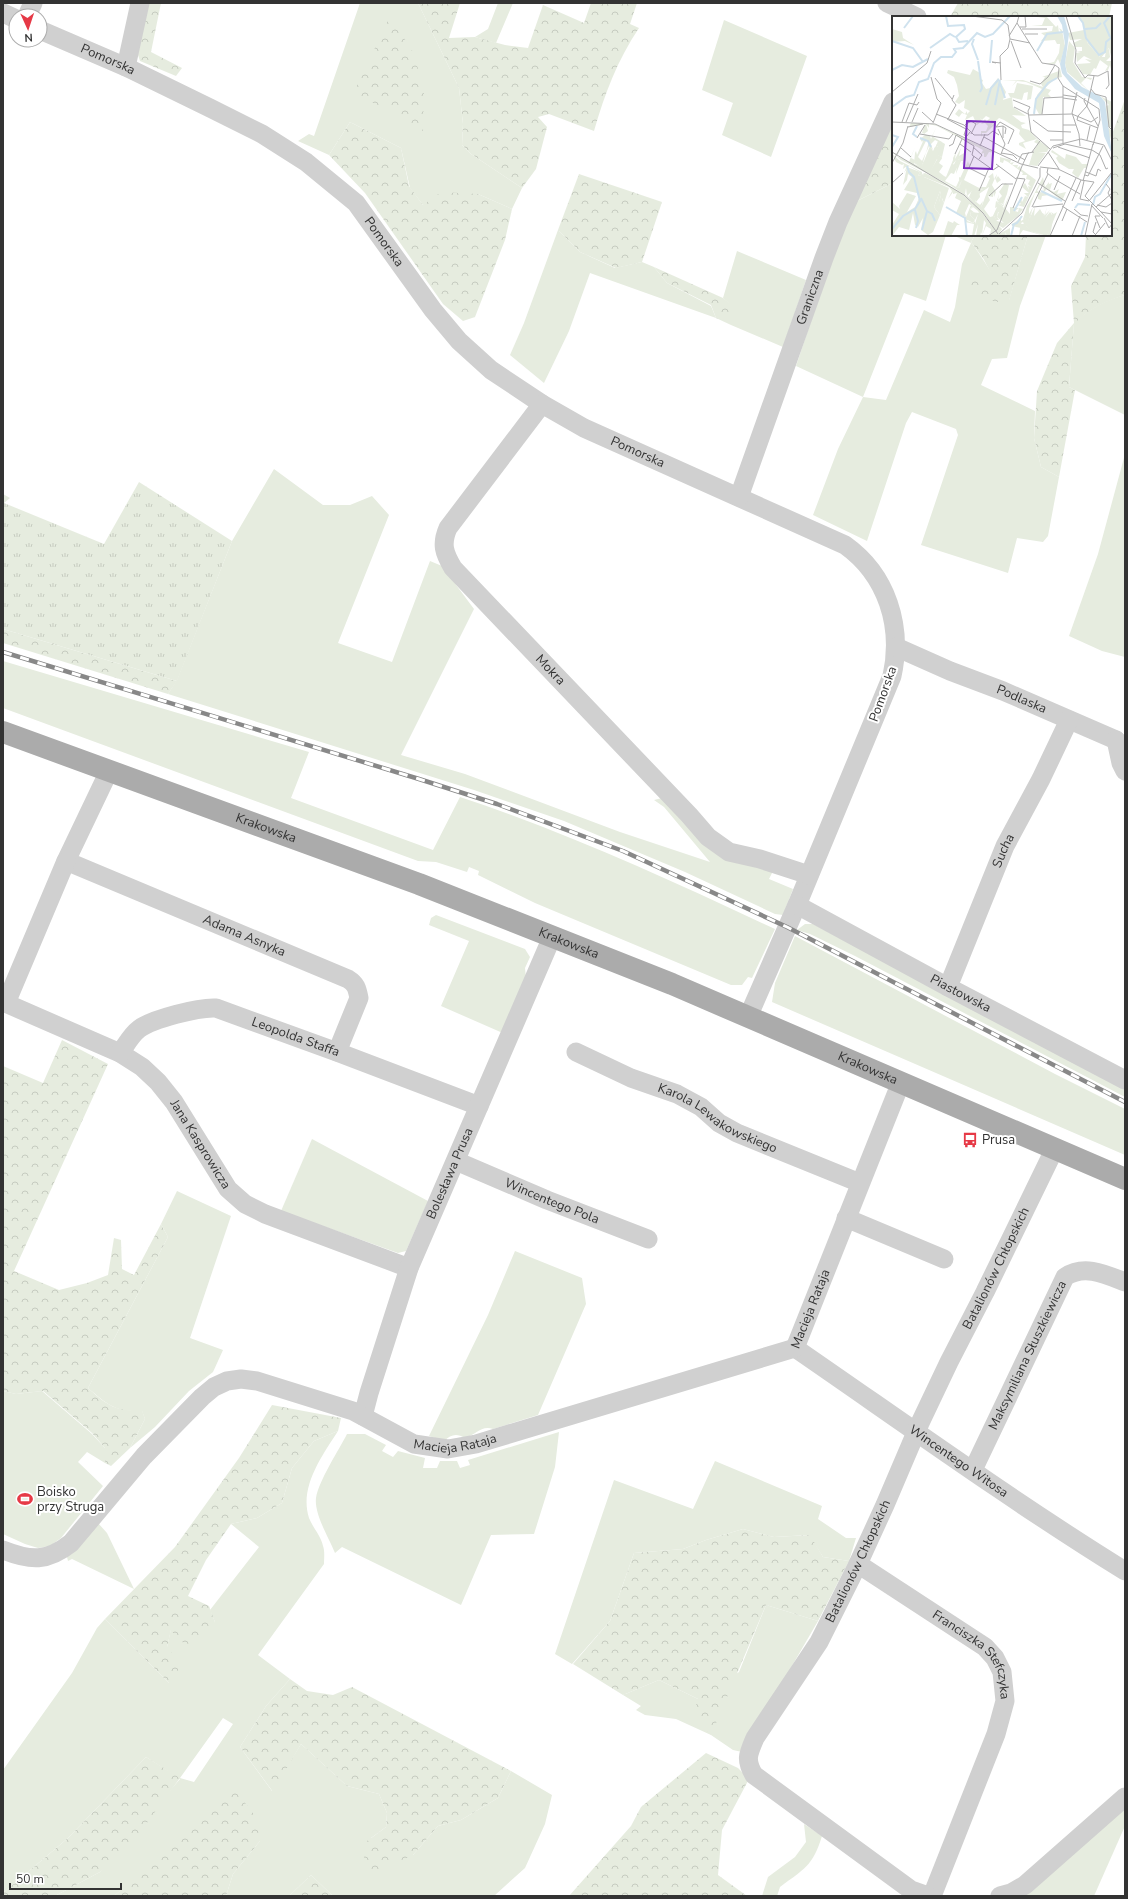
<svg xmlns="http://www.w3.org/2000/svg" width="1128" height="1899" font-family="'Nunito Sans',sans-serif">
<defs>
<pattern id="forest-crowns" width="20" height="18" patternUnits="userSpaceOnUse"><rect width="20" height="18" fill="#e6ecdf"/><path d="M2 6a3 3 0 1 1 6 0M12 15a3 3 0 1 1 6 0" fill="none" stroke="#c6cbc0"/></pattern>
<pattern id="park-tufts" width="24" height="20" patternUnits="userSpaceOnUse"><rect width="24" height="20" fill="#e6ecdf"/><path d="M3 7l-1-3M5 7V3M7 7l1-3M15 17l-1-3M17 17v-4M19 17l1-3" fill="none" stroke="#c6cbc0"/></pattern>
</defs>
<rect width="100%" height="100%" fill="#fff"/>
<g fill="#e6ecdf" fill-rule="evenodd">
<path d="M360 3H418L459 88 463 124 462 145 471 154 522 188 512 209 478 194 423 205 410 188 401 148 350 122 329 155 298 141 309 134 314 136Z"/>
<path d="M498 3H513L496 43 475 37 488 29Z"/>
<path d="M724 20 807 56 771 157 722 135 733 103 702 90Z"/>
<path d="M893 183V235H946L926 301 904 293 863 397 886 400 924 310 950 322 955 307 962 264 971 243 952 235H975L971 242C985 261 996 281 1009 300L1028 235H1046L1020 306 1007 358 992 359 981 385 1035 411 1034 438 1041 467 1059 477 1048 536 1043 542 1017 538 1008 573 921 545 958 435 956 429 912 412 906 423 867 541 813 515 838 449 863 397 796 366 854 193 857 201Z"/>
<path d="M558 230 580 252 615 268 642 262 654 267 667 283 711 306 716 318 590 273 569 331 544 383 510 355 524 323Z"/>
<path d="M737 251 806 280 783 347 731 325V305L723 298Z"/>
<path d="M1125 295V415L1069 387 1074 323C1090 308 1104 301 1125 295Z"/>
<path d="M1125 454V657L1102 651 1069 636 1098 554Z"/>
<path d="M274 469 323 505H350L372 496 389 515 338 643 392 662 430 561 442 566 474 609 401 755 465 774 620 832 710 862 664 807 654 800 666 797 717 852 775 867 769 879 793 889 783 915 775 914 685 872 564 821 474 790 168 694 177 680 232 541Z"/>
<path d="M3 661 309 752 291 798 433 850 460 797C568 833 672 881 775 929L752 978 748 977 742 985H731L535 903 478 875 479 871 469 867 467 872 436 862 418 861 3 708Z"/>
<path d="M436 915 525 949 530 957 525 968 526 978 505 1034 441 1006 469 941 429 925 431 918Z"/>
<path d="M805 924H813L1125 1088V1097L855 956 810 934 797 930Z"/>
<path d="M795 936 1055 1074 1125 1109V1155L772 1002 775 983Z"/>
<path d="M312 1139 428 1201 406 1251 398 1253 281 1211Z"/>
<path d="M177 1191 231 1216 190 1338 223 1350 213 1372 189 1391 155 1427 130 1448 145 1419 142 1411C115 1412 108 1405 88 1388L168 1237 161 1224Z"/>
<path d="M515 1251 582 1278 586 1304 538 1415 493 1429C481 1425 476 1435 465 1438 457 1433 451 1434 444 1441L429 1436 488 1315Z"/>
<path d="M3 1391 16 1394 42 1391 92 1434 105 1448V1463L87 1452 78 1462 103 1486 61 1538 50 1546 38 1548 25 1544 3 1534Z"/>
<path d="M338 1431C322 1456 299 1487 309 1518 313 1528 321 1536 323 1546 325 1551 324 1559 324 1564L258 1655 290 1679 266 1706 240 1747 272 1791 301 1744 347 1786 379 1794 387 1813 386 1827 371 1838 413 1855 438 1826 461 1820 498 1798 511 1771 552 1795 545 1824 525 1868 494 1896H333L311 1875 289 1896H226L233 1874 260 1841 120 1891 114 1896H55L100 1872 180 1779 146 1757 68 1838 3 1893V1770L72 1673 97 1628 105 1619 169 1683 167 1647 171 1629 215 1622 210 1610 259 1547 231 1524 257 1518 282 1503 292 1468 314 1441ZM223 1718 233 1724 194 1782 180 1778Z"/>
<path d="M559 1432 555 1467 534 1534 491 1535 461 1605 342 1547 335 1553C329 1538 314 1514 316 1498 319 1480 339 1450 347 1434H365L386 1445 382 1451 393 1457 398 1451 425 1458 423 1468H437L440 1461H457L460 1468 470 1465 468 1460Z"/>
<path d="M715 1461 822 1506 818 1519 846 1538H856L849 1561 823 1557 809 1535 774 1537 743 1529 706 1540 683 1549 634 1553 610 1621 572 1664 555 1654 614 1480 693 1509Z"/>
<path d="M98 1523 107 1533 134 1589 72 1559 68 1561 67 1557Z"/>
<path d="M766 1605 818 1621 742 1752 733 1750 711 1735 676 1719 645 1715 636 1710 641 1706 623 1695 659 1680 698 1699 739 1672Z"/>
<path d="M1125 1806V1826L1094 1896H1013Z"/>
<path d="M804 1824 822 1836C813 1866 804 1869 780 1887L777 1896H762L768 1877 795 1857 806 1842Z"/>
</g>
<g fill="url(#forest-crowns)">
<path d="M146 3H161L151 52 182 68 176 76 140 61 136 49Z"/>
<path d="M418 3H460L449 38 475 37 505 45 528 48 543 5 584 23 591 3H637L630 24 639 28C617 61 605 93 594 131L549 114 538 117 547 127 536 169 522 188 471 154 462 145 463 124 459 88Z"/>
<path d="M958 3H1112L1109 17H950Z"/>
<path d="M390 16 413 52 424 88 423 131 354 92Z"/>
<path d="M893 99V183L857 201Z"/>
<path d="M1125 99V295C1104 302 1090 308 1074 324L1069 387 1075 390 1059 477 1041 467 1034 438 1037 391 1057 343 1074 323 1071 286 1085 257 1086 235H1111V137Z"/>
<path d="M350 122 401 148 409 186 423 205 441 192 478 194 512 209 505 240 475 317 463 321 443 304 365 193 329 155Z"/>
<path d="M579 174 662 202 642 262 616 268 580 252 558 230Z"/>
<path d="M975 235H1028L1009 301 996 302 967 290V276L993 277 983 258 971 242Z"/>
<path d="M654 267 723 298 731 304V325L716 318 711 305 667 283Z"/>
<path d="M3 629 177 681 168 694 3 643Z"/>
<path d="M62 1040 108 1064 14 1271 59 1290 87 1283 108 1275 114 1238 121 1240 122 1269 134 1275 161 1224 168 1237 88 1388C107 1405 116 1412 142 1410L145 1419 130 1448 111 1466 105 1463V1448L92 1433 43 1391 16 1394 3 1391V1066L43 1083Z"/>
<path d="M272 1405 341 1418 338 1431 314 1441 292 1468 282 1503 257 1518 231 1524 206 1560 188 1596 209 1606 215 1622 188 1644 179 1641 171 1630 167 1647 182 1665 169 1683 105 1619 175 1547 239 1458Z"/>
<path d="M743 1529 774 1537 810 1535 823 1557 849 1561 818 1621 766 1605 711 1735 693 1715 698 1699 659 1680 623 1695 573 1664 610 1621 634 1553 683 1549 706 1540Z"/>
<path d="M290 1679 307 1691 333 1695 352 1687 511 1771 498 1798 461 1820 438 1826 413 1855 372 1874 359 1847 386 1827 387 1813 379 1794 347 1786 301 1744 273 1792 240 1747 266 1706Z"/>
<path d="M706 1753 738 1768 749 1779 722 1830 718 1875 747 1896H569L631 1826 641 1807Z"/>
<path d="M146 1757 180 1778 127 1850 100 1872 55 1896H3V1893L68 1838Z"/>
<path d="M236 1791 256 1817 260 1841 233 1874 226 1896H114Z"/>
<path d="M311 1875 333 1896H289Z"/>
</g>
<path fill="url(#park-tufts)" d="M139 482 232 541 177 681 3 629V494L10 498 4 503 104 544Z"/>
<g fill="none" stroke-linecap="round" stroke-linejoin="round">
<g stroke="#d0d0d0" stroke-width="19">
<path d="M887 3 917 17"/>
<path d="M3 13 16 19"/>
<path d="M27 16 33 3"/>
<path id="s1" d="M40 30 126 67 210 108 262 134 306 162 356 203 433 310 459 341 491 370 542 404 584 428 845 545C887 575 903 626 892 676L797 905 748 1017"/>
<path d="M126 67 140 3"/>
<path id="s2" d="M542 404 448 528C441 544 444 553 453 568L689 815 708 837 729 852 760 859 809 875"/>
<path id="s3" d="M739 497 824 258 838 222 893 102"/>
<path id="s4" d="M896 647 950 671 1003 691 1116 740"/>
<path d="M1116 740 1121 763 1125 771"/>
<path id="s5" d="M109 771 66 861 348 979C356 984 357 988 359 998L337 1052"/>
<path id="s6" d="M797 905 948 987 1125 1080"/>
<path id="s7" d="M948 987 1005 846 1041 779 1069 720"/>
<path id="s8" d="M3 1002 120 1053 142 1067 158 1082 174 1102 228 1189 245 1204 265 1214 409 1268"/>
<path d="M6 1003 66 861"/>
<path id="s9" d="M576 1052 631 1078 677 1094 701 1107 719 1123 737 1133 860 1183"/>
<path id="s10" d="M120 1053C126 1045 131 1035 139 1029 152 1019 199 1007 216 1008L337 1052 479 1106"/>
<path id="s11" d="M456 1161 547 1200 648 1239"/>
<path d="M846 1218 944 1259"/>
<path id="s12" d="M795 1348C904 1423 1012 1501 1125 1571"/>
<path id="s13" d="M795 1348 901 1082"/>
<path id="s14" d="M363 1416 369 1393 409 1268 552 937"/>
<path id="s15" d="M973 1470 1065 1277C1084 1264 1105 1274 1125 1282"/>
<path id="s16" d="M3 1550C31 1561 47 1562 71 1543L144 1456 202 1397 214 1387 227 1381 241 1379 257 1381 353 1411 414 1444 448 1449 476 1444 795 1348"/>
<path id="s17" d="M858 1564 985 1647 995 1658 1002 1672 1005 1701 996 1734 932 1896"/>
<path id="s18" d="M928 1896 911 1890 754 1775C745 1760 748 1754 755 1738L819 1642 858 1564 885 1505 920 1423 949 1362 985 1292 1055 1148"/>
<path d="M1000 1896 1011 1893 1025 1885 1125 1797"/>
</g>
<path stroke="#ababab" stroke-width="22" id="s19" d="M3 732 419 884 672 984 1125 1179"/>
<defs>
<path id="rail" d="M3 652 419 779 497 804 623 851 787 927 1125 1102"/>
</defs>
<use href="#rail" stroke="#888" stroke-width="4.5"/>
<use href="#rail" stroke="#fff" stroke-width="3" stroke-dasharray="9" stroke-linecap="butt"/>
</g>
<defs>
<symbol id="bus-bare" viewBox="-9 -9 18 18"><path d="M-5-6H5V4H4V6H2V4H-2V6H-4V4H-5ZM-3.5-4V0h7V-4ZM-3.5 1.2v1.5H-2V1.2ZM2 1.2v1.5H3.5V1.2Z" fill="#e63946" stroke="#fff" stroke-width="2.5" paint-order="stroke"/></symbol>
<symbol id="stadium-bare" viewBox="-9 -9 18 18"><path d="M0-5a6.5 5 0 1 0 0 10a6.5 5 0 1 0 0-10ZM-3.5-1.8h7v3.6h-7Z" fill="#e63946" stroke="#fff" stroke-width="2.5" paint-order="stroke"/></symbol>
</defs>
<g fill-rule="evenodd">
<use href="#bus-bare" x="959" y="1129" width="22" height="22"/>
<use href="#stadium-bare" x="14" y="1488" width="22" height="22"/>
</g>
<g text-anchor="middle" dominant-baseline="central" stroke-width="4" stroke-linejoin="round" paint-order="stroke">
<g font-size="13" fill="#333" stroke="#fff">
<text stroke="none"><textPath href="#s1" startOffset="74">Pomorska</textPath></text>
<text stroke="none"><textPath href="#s1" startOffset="410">Pomorska</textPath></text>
<text stroke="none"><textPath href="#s3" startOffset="212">Graniczna</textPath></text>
<text stroke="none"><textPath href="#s1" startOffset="746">Pomorska</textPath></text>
<text stroke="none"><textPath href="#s2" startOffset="339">Mokra</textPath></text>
<text transform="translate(883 694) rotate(-70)">Pomorska</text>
<text stroke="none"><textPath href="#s4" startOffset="136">Podlaska</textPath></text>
<text stroke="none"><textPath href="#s19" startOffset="280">Krakowska</textPath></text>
<text stroke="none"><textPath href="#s7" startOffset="147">Sucha</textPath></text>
<text stroke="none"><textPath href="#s5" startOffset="293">Adama Asnyka</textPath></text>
<text stroke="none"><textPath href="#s19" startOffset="604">Krakowska</textPath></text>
<text stroke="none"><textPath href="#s6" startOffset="186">Piastowska</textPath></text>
<text stroke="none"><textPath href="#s10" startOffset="196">Leopolda Staffa</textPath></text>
<text stroke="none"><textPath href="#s19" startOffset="928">Krakowska</textPath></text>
<text stroke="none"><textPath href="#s9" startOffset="157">Karola Lewakowskiego</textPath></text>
<text stroke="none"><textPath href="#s8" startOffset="251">Jana Kasprowicza</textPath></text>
<text stroke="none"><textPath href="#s14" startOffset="258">Bolesława Prusa</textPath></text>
<text stroke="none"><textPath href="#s11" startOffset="104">Wincentego Pola</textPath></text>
<text stroke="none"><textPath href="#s18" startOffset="781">Batalionów Chłopskich</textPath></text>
<text stroke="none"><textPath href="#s13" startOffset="42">Macieja Rataja</textPath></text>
<text stroke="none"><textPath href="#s15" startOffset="127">Maksymiliana Słuszkiewicza</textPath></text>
<text stroke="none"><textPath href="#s16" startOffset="541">Macieja Rataja</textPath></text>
<text stroke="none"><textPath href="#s12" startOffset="199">Wincentego Witosa</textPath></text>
<text stroke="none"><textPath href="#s18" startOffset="457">Batalionów Chłopskich</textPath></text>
<text stroke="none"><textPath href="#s17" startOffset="150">Franciszka Stefczyka</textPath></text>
</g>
<g font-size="13" fill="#333" stroke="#fff" text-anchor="start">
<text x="982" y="1140">Prusa</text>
<text x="37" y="1492">Boisko<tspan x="37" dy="15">przy Struga</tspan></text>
</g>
</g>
<g transform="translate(892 16)">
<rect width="220" height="220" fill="#fff"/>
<path d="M192 14 196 28 208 41H213L214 34 217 33 218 41 214 45H220L219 53 218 49 216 54 213 55 216 50 208 44 204 53 202 52 198 59 191 58 185 48 199 47 193 43 200 44 192 40 185 46 184 37 189 36 184 35H190V31H183L181 27 190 23 178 24 176 17ZM177 25 183 32 181 46 190 61 200 62 199 64 194 62 189 67 198 76 175 56 173 47ZM168 52 170 61 164 62 153 72 159 74 156 78 159 81H151L150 98H147L143 91 145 79 150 73 134 66 125 65 120 70 124 65H109L131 64 151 71 149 68 153 61H150L167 55ZM125 67 141 70 139 83 135 84 136 76 132 77 130 84 118 81 116 77H122ZM208 80 220 86V111H216L220 115 218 124 215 115 214 90 217 89ZM93 103 95 106 99 104 96 107 103 105 99 110 107 104 94 117H90L89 122V115H94L96 110 93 107 89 108ZM19 107 42 108 104 137 97 136 94 141H92V137L89 138 91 134 45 110 40 120 53 128 50 141 45 139 46 133H42L45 128V131L49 127 43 124 39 128 41 134 37 130 34 137 37 125H33V118L30 117 32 111 34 108 36 115 32 118 38 120 39 123 45 110 37 108V112L34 108 17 111ZM23 131 19 142 23 144 22 148 30 151 31 146 28 145V144L32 146 30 152 37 154V157L46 142H50L47 147 51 150 47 156 52 160 54 152 52 160 54 161 61 144H64L61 148 64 150 69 142 66 144 65 141 74 136V144L70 149 71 145H68L62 158 59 157 53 165 66 172 71 163 67 164V161L71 163 67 172H74L73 178 81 185 77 181 80 174 86 176 83 185 88 189 91 185 89 192 97 171 87 178 86 175 87 173 91 174 87 171H94L98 162 96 161 101 157 102 163 105 158 104 163 106 160 109 164 105 167 103 162 100 169 104 176 102 181 101 175V181L96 180 98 184 92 193 98 201 102 200 105 205 112 207 105 201 107 195 110 196 118 177 113 192 118 198V191L127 192 123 195 126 196 127 192 131 193 126 200 111 212 106 209 110 213 107 218 118 212V219L115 220 113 216 114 220H98L99 213 94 210 90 220 94 207 92 204 90 218 89 216 88 220H84L86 208 82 220H80L82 208 73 206V204L77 202 75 205 81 207 83 205V208L86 198 83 204 78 199 79 196 87 197 86 195 81 191 78 194 81 190 77 188 73 197 74 201 64 197 69 185 63 182 65 177 61 178V176L56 183 60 175 57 171 32 161V158L26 160 28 156 17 150 12 157 15 150 11 153 12 148 10 149 4 146 0 138 8 145 30 156V158L33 157 55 168 70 178 88 194 106 218 93 199 74 180 58 169 9 144 0 136 4 138 8 132H9L5 140 17 146ZM108 141 119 144 118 147 122 146 120 149H126L125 152 128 150 129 153 144 164 132 191 125 189 129 188 127 186 129 182 130 186 133 180 136 181 132 177H137L130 171 133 167 137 174 136 170 139 171 136 168 138 164 134 163 135 159H130L131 157 116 146 112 144 111 147 108 146ZM151 161 153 171 157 166V168L160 167 158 174 162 176 167 173 165 178 174 176 170 185 155 173 151 177 152 172 150 174 152 171 148 169 145 175 157 179 150 180 149 184 146 183V177H143L139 184ZM113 167 117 169 115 178 111 188 108 187 111 189 113 184 111 191 104 185 107 186 105 184 107 178 106 184 110 180 107 176ZM48 175 49 179 47 187 49 181 52 187 48 199 42 191ZM140 194 138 204 147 209 150 197 152 198 149 211 138 204 150 214 153 206V216L156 217 161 200 159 196 162 198 158 220 134 205V210L139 215 153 220 131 214 127 220 128 212 132 207 130 206 129 208V205L134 202 136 205ZM56 205 61 207 62 205 68 209H65L59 220H51Z" fill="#e6ecdf"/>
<path d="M154 0 164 11 166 9 167 17 169 16 167 12 170 14 173 30 168 48 166 43 163 48H153L162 46 167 37 168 28H165L163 24 149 25 153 20 149 17 160 15 161 10H139L150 9 153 2 145 1ZM185 0H220V44L217 32 209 42 196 28 191 7ZM0 13 10 16 11 22 22 29 13 25 0 26ZM81 53 88 57V63L91 64 90 67 94 73 98 72 106 62 114 76 111 84 120 81 121 91 134 100 120 99 129 106 134 107 129 109 130 112 137 114 145 123 131 127 134 133 127 129V127L133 125 127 118 128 114 112 104 107 102 99 110 103 105 97 109 99 104 94 106 98 102 94 100 90 104 88 102 90 105 85 109 81 100 73 104 75 99 70 97 67 101 63 98 67 93 73 98 75 95V98L78 95 72 92 73 84 67 88 63 86 67 80 65 69 62 61 55 57 56 54 78 59ZM33 119 34 125 26 141 30 145 34 136 30 150 38 130 41 135 43 131 46 133 47 131 44 130 46 125 50 126 46 139 50 141 49 144 45 143 38 157 22 147 23 137 24 135 25 139 32 123 30 126 28 123ZM69 132 66 144 69 142V145L64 158 65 149 62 155H59L64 144 61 147V142L64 136 63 143ZM76 145 77 148 79 147 72 164 91 174 87 173 88 181 84 186 82 182 85 176 80 175 75 180 74 172H67L70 164 66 172 64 171ZM15 151 28 156 26 160 32 158V161L57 172 52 187 50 182 46 192 49 179 48 175 42 191 48 199 41 216 36 219 29 214 31 202 26 211 23 209 21 197 17 214 7 211 0 220V209L7 198 0 194V186L8 193 7 190 15 177 24 180 15 196 23 191 27 182 25 177 12 174 20 161 16 158 15 164 11 169ZM143 177 137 193V198L141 191 136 206 143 191 142 200 148 193 152 200 155 191 153 199 158 194 153 202 158 196 160 199 165 196 155 220 138 215 132 208 129 212 124 211 125 208 124 211 119 209 129 202V208H133L134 202 132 205 131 203 135 190ZM104 185 112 192 110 196H106L105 201 107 204H104L102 200 100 202 105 191 103 192ZM79 189 81 190 78 193 83 197 79 196 78 199 83 204 81 207 63 197 74 201Z" fill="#e6ecdf"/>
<path d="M145 123 157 132 155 136H146L154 137 145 150 137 149 141 136H145H141L146 128 142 126Z" fill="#e6ecdf"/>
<path d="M160 134 173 143 174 138 184 141 190 148H196L194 152H192L186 162 180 157 182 153H177L167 147 164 142 166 140 159 136Z" fill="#e6ecdf"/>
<path d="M165 0H172L177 18 173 48 175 57 190 71 208 80 213 86 220 138 212 120 207 87 183 73 170 57 168 48 173 28 170 9Z" fill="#cfe2ee"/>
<path fill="none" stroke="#cfe2ee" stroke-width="2" d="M54 0 56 10 72 9 73 13 64 21 67 26 76 25M186 0 191 7 194 22 207 39 213 36 214 26 220 21M12 12 21 0M193 13 204 12 209 7M218 21 212 7 218 0M82 23 80 28 86 44M0 25 21 32 31 46M38 32 58 18 63 21M145 35 155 18 171 16M86 45 90 72 88 76M98 47 100 24M0 54 10 49 21 51 36 43M108 67 113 82M94 89 99 72 107 63M103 89 108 64M0 91 14 81 22 79 27 66 36 63 42 47 49 41H60L64 36 62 33 71 32 85 17 93 21 101 18 118 0M142 98 144 83 156 67 165 62M25 110 21 118 25 121M0 119 6 121 0 131M28 122 36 125 39 131M149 175 170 185M29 182 35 195 30 214M201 189 203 181 208 178 219 159M54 191 73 202 75 220M183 192 186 188 198 189M23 194 26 205 24 212M35 195 40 198 43 205M122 195 130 181M120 209 125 207 130 200M0 213 11 200 23 193 28 185 22 161 17 156 15 150M119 220 122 208M189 220 193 206"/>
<path fill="none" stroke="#adadad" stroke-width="1" d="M80 0 110 4 116 9 118 23 138 27M127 0 125 7 150 47 163 49M174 0 184 34 183 47 193 62 196 59 206 60 216 55 217 69 214 73M128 11H134L133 0M130 13H155M133 18H146M117 20 125 7M119 25 129 52M104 47 100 46 109 47M163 49 167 52 166 62 171 70 207 93 208 104 201 129M39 61 45 83 49 87 41 107M43 62 60 83M109 64 108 40 116 32 118 23M138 65 148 68 156 61 163 49M171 70V127M199 73 203 78 214 81 217 111 220 114M0 76 35 47 39 35M185 76 180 97 187 118 188 130M171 79 185 81M171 82 185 84M193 82 192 85 206 110M121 84 138 91 136 95 139 116 158 133M195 90 202 60M122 91 136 98M30 96 41 106M44 98 72 109 82 119M150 98 152 82 171 81M180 98 199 106 206 101M137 99 180 98M186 100 185 104 206 112M186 100 195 90M55 103 74 113 72 119 75 120 78 116M56 103 64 89 60 84 62 79M141 104 156 115 179 116M0 106 43 108 129 148 146 152M10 106 17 87 25 89 27 86M14 106 26 78M20 106 26 92M73 109 79 105 84 108 79 118M171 109H184M111 110 104 111 108 106 122 114 116 128M16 111 31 108M106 113 113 128 109 138M28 118 57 123 61 118M64 119 82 130M82 119H96L101 115 107 119M92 121 133 144M25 122 33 109M111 122V110L114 112 113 118M158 124H171M195 124 198 110M68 128 79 136M57 130 61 128 64 119M82 130 80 139 101 154 107 150M88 130 93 118M81 131 90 139 87 143M166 131 198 142M9 132 19 141M161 132 173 128 200 134 208 139 214 153 216 152M0 136 72 179 91 197 106 218M140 136 148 125M156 136 167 153M109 137 121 139 125 143M63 138 70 123M82 140 77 152 93 160M126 146 130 138 137 137M0 147 11 127 16 110M104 148 124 163M146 150 161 130 189 123 212 129 220 145M148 151 166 153 189 164 202 166 193 180 209 196M156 152 155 157 164 164 188 178M194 156 204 160 206 153 209 155M193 159 196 160 211 130M191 165 201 128M192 165 188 183 197 185M0 167 11 157M146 167 173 185M214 168 218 173 216 177 220 184M162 174 168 160M87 175 97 152M97 180 110 168H121M180 185 189 164M197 185 220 156M199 189 211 202M205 189 214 191 220 187M170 190 195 206M140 191 156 158M141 191 171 188M204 191 220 177M121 192 133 163 124 162M182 193 189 199 196 200M220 198 209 196 220 208M212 202 217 212 220 208M170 205 175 193M204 206 201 216 205 220M208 212 203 200H208M107 218 130 197 148 161V152M204 218 213 207M96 220 105 214 130 150 136 137 142 136M158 220 184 162M180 220 188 200M193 220 200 188"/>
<path fill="#7b2cbf" fill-opacity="0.15" stroke="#7b2cbf" stroke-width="2" d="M75 105 103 106 100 153 72 152Z"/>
<rect width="220" height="220" fill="none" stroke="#333" stroke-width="2"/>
</g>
<rect width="1128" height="1899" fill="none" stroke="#333333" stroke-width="8"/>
<g transform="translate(28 28) rotate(177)"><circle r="19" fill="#ffffff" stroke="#adadad"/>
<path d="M0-3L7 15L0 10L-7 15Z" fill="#e63946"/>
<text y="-6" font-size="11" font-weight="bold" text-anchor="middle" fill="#333333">N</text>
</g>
<path d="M10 1883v6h111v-6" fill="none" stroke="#333333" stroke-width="2"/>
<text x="16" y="1883" font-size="12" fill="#333333" stroke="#ffffff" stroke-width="3" paint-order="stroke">50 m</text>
</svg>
